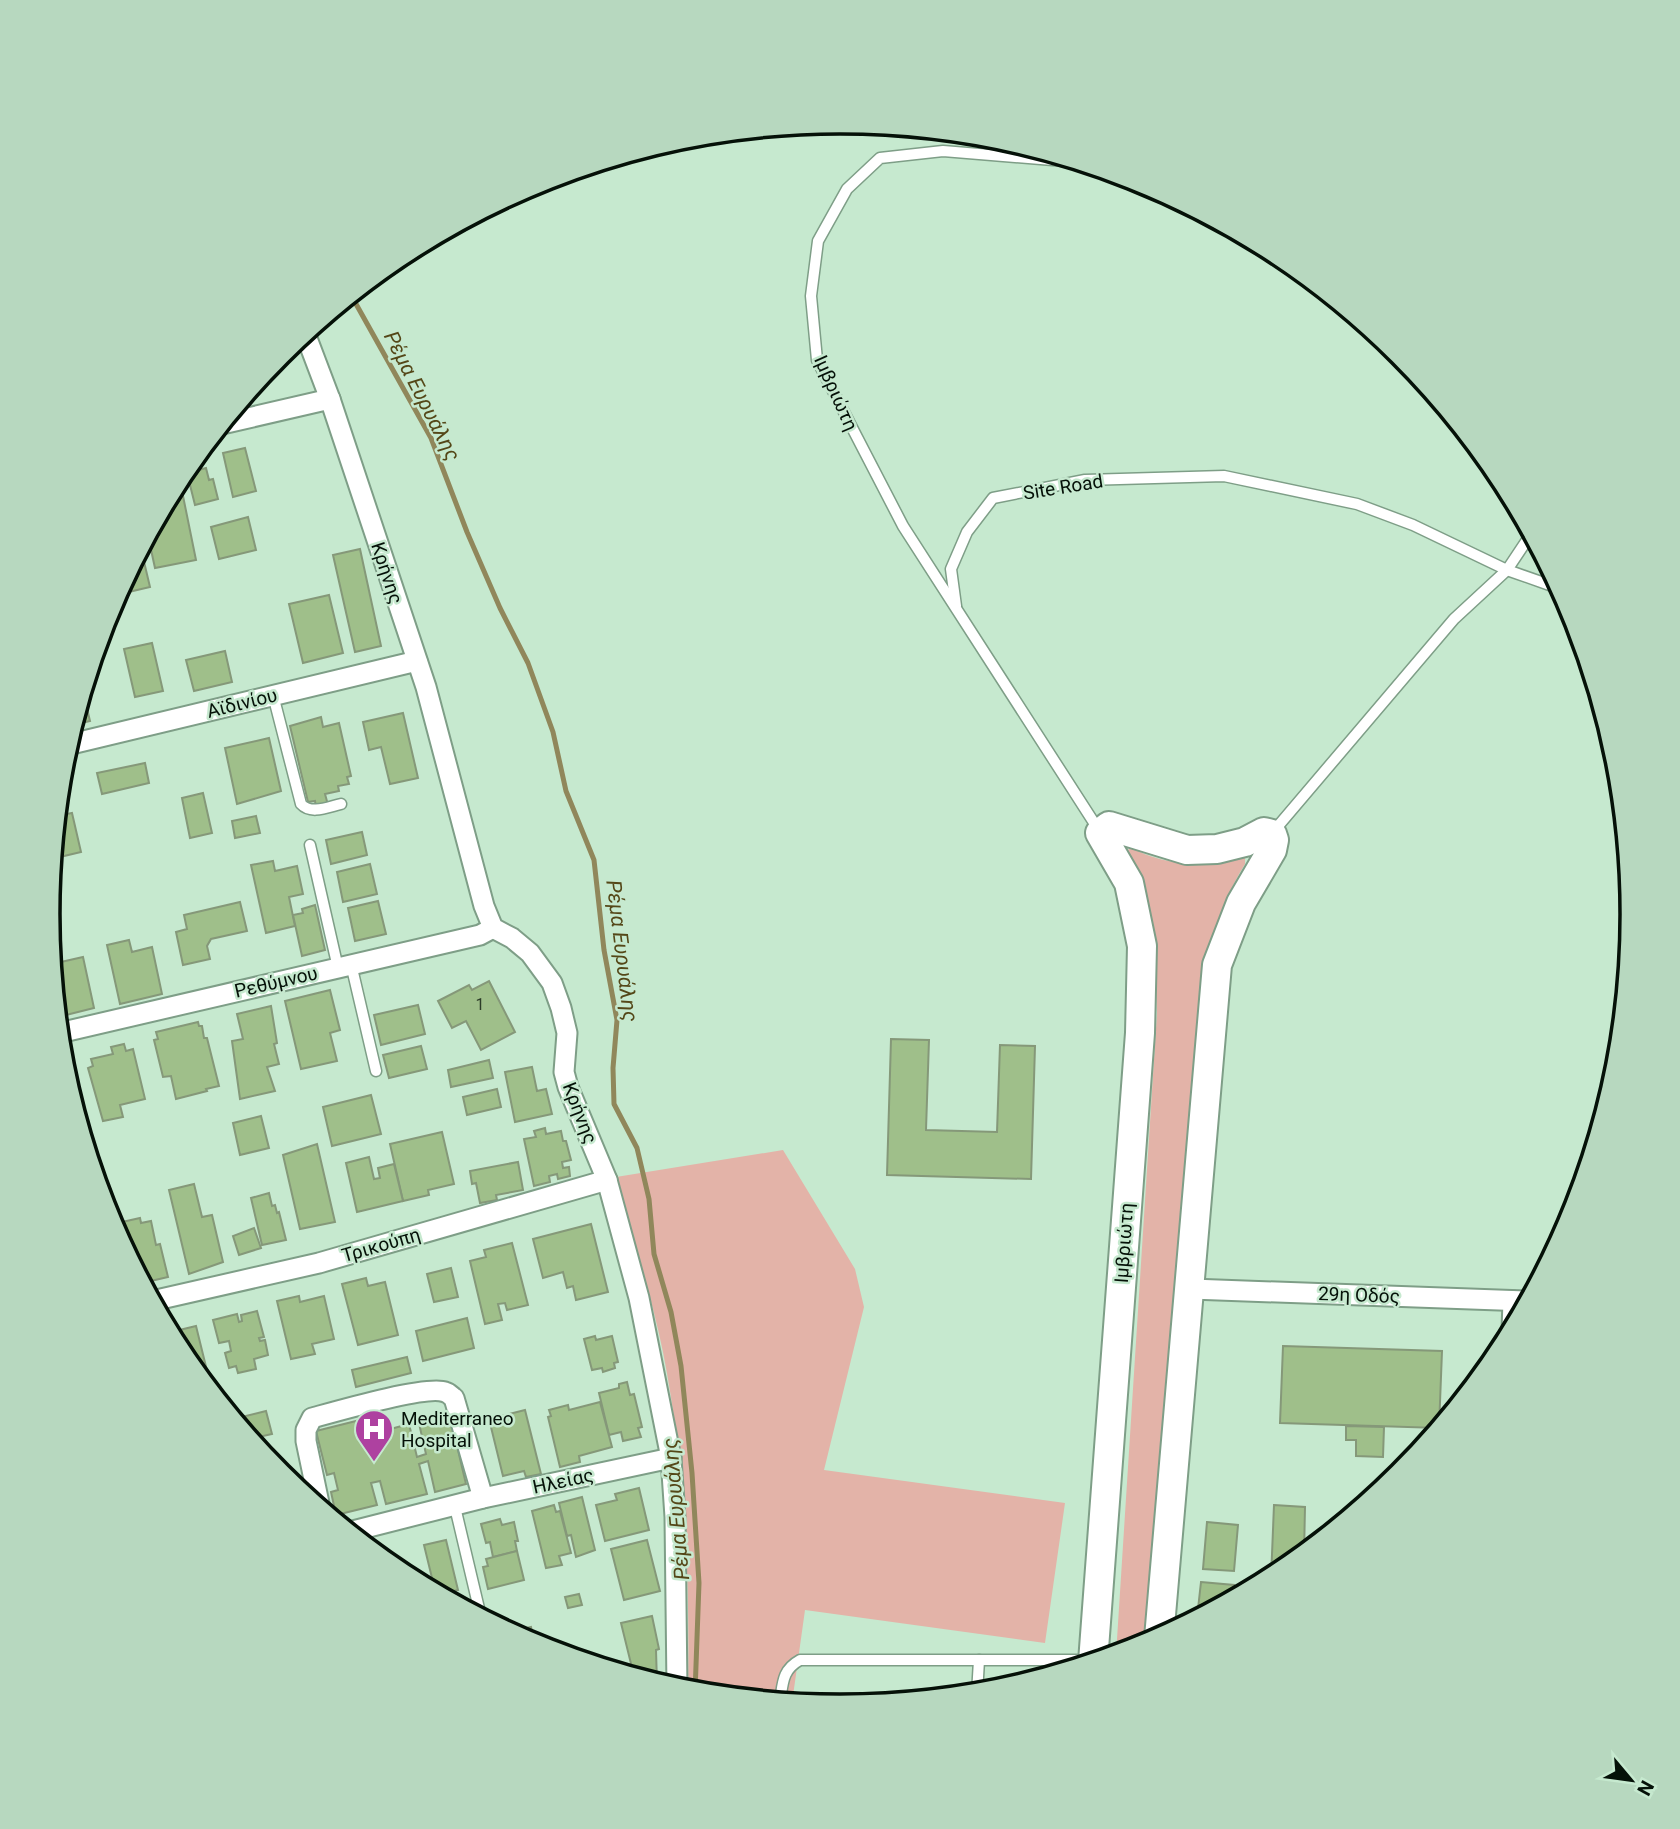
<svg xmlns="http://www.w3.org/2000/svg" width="1680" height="1829" font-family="Roboto,sans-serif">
<rect width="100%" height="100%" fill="#c6e9cf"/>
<g fill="#e3b3a8">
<path d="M1130 847C1137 850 1143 854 1150 856 1178 866 1214 867 1242 857L1245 858V864C1202 934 1196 1006 1193 1086L1149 1644 1116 1655 1157 1013 1154 943 1127 852Z"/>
<path d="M783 1150 855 1269 864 1307 824 1470 1065 1503 1045 1643 805 1610 792 1703 688 1692C690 1578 685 1464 663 1352 651 1293 631 1235 616 1177Z"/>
</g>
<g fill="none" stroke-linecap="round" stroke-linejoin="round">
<path stroke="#90875b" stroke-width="5" d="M351 295 431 438 467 532 500 608 528 663 553 732 566 791 594 860 604 950 617 1020 613 1068 614 1104 637 1148 649 1199 654 1254 671 1312 681 1366 692 1473 699 1583 695 1693"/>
</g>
<g fill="#9fbf8a" stroke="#859879" stroke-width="2">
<path d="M245 448 256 491 233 497 223 453Z"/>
<path d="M206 468 209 480 213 479 218 499 195 505 187 473Z"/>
<path d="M183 496 196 560 155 568 148 536 167 500Z"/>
<path d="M248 517 256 550 219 559 211 527Z"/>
<path d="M141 549 150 587 116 595 133 564Z"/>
<path d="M360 549 381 646 355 652 333 555Z"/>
<path d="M329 595 343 653 303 663 289 604Z"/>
<path d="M152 643 163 691 135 697 124 649Z"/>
<path d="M225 651 232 682 194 691 186 660Z"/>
<path d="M83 692 90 721 73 725Z"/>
<path d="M403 713 418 778 390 784 381 747 369 750 363 722Z"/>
<path d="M321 717 323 727 339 723 351 776 347 777 349 784 338 786 339 791 325 794 328 805 316 807 315 801 308 802 290 726Z"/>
<path d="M269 738 281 791 237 804 225 748Z"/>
<path d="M145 763 149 783 102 794 97 773Z"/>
<path d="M203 793 212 833 190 838 182 798Z"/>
<path d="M72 813 81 852 60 857 52 863 57 816Z"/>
<path d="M256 816 260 833 235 838 232 821Z"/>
<path d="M362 832 367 855 331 864 326 840Z"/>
<path d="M273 861 275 871 297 866 303 894 289 897 295 926 266 933 251 865Z"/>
<path d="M370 864 377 894 343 902 337 872Z"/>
<path d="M378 901 386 934 355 941 348 908Z"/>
<path d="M240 902 247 931 211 939 207 946 210 959 183 965 176 932 187 929 184 915Z"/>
<path d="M315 905 325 950 302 956 293 915 303 913 302 909Z"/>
<path d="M129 940 132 952 152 947 162 994 120 1004 107 945Z"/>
<path d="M83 957 94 1008 62 1016 52 964Z"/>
<path d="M489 981 515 1032 481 1050 466 1021 452 1028 438 1001 469 985 472 990Z"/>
<path d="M330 990 340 1030 330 1033 337 1061 301 1069 285 1001Z"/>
<path d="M418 1005 425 1034 381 1045 374 1015Z"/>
<path d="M271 1006 277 1043 274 1044 279 1064 267 1067 275 1091 240 1099 232 1041 243 1039 237 1014Z"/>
<path d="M198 1022 199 1026H202L204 1038H207L219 1086 206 1089 207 1091 176 1099 171 1076 163 1077 154 1040 158 1039 156 1032Z"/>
<path d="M891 1039 929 1040 926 1130 997 1132 1000 1045 1035 1046 1031 1179 887 1175Z"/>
<path d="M124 1044 126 1051 133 1049 145 1099 120 1105 123 1117 103 1121 88 1068 93 1066 91 1059 113 1054 111 1047Z"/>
<path d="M421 1046 427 1069 389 1078 383 1055Z"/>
<path d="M489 1060 493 1078 451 1087 448 1070Z"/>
<path d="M532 1067 537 1091 546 1089 552 1114 515 1122 505 1072Z"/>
<path d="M497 1089 501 1107 467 1115 463 1097Z"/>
<path d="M371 1095 381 1134 332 1146 323 1107Z"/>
<path d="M261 1116 269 1148 240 1155 233 1123Z"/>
<path d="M545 1128 546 1134 561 1131 563 1141H566L571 1160 562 1162 563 1168 569 1167 570 1176 558 1179 557 1174 549 1176 550 1182 534 1186 524 1139 536 1137 534 1131Z"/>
<path d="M442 1132 454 1184 428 1190 429 1195 403 1201 390 1144Z"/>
<path d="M317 1144 335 1222 300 1229 283 1155Z"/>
<path d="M369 1157 374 1179 380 1178 378 1168 394 1164 403 1201 357 1212 346 1163Z"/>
<path d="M518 1162 523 1190 496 1195 497 1200 480 1203 476 1183 472 1184 470 1171Z"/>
<path d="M194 1184 202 1217 212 1215 223 1262 189 1274 169 1190Z"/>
<path d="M269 1193 272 1206 275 1205 277 1213 279 1212 286 1240 262 1245 251 1198Z"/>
<path d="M140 1218 141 1223 151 1221 156 1245 160 1244 168 1277 142 1283 115 1232 113 1224Z"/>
<path d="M591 1224 608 1292 576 1300 573 1286 567 1288 563 1272 543 1278 533 1239Z"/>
<path d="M254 1228 261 1248 239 1255 233 1236Z"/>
<path d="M512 1243 528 1305 507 1310 505 1303 498 1304 502 1320 485 1324 470 1261 486 1257 484 1250Z"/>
<path d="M451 1268 458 1297 434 1302 427 1274Z"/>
<path d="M366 1278 368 1286 385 1282 398 1335 358 1345 342 1284Z"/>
<path d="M299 1296 300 1302 324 1296 334 1339 312 1344 315 1354 291 1359 277 1301Z"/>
<path d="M257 1311 264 1337 259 1338 260 1341 265 1340 268 1355 254 1359 256 1369 238 1373 236 1366 229 1368 225 1353 231 1351 229 1341 219 1343 213 1320 237 1314 239 1322 242 1321 241 1315Z"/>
<path d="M467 1318 474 1348 423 1361 416 1331Z"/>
<path d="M196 1326 211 1387 214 1386 217 1400 181 1355 172 1339 171 1332Z"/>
<path d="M595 1336 596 1340 612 1336 618 1362 614 1363 615 1368 603 1372 602 1368 592 1370 584 1339Z"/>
<path d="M1283 1346 1442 1351 1439 1428 1280 1423Z"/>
<path d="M407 1357 411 1373 356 1387 352 1370Z"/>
<path d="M627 1382 630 1395 634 1394 642 1427 638 1428 641 1437 623 1441 621 1432 609 1435 599 1393 619 1388V1384Z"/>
<path d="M600 1402 612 1447 579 1456 580 1462 560 1467 548 1417 551 1416 549 1410 568 1405 569 1410Z"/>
<path d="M525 1410 541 1474 526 1477 524 1471 503 1476 489 1419Z"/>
<path d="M266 1411 272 1434 250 1439 233 1419Z"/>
<path d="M449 1412 466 1484 435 1492 428 1461 419 1464 427 1494 386 1504 380 1481 371 1483 377 1505 336 1515 331 1492 338 1490 334 1473 327 1475 316 1431 368 1418 372 1434 409 1424 417 1457 426 1454 418 1419Z"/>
<path d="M1346 1426 1384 1427 1383 1457 1356 1456V1440H1346Z"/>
<path d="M286 1463 291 1484 272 1466Z"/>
<path d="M639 1488 649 1530 605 1541 596 1505 617 1500 615 1494Z"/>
<path d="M582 1497 595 1550 576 1557 571 1535 567 1536 559 1503Z"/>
<path d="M554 1505 556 1512 560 1511 571 1553 559 1556 562 1565 546 1568 532 1511Z"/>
<path d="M1274 1505 1305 1507 1304 1554 1271 1579Z"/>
<path d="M500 1519 502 1525 514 1522 518 1541H515L517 1551 493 1557 490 1542 486 1543 481 1524Z"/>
<path d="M1207 1522 1238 1525 1234 1571 1203 1569Z"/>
<path d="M446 1540 458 1590 445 1593 447 1599 415 1582 432 1578 424 1545Z"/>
<path d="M647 1540 660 1591 624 1600 611 1549Z"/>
<path d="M517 1551 524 1580 488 1589 483 1567 488 1566 486 1559Z"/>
<path d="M1201 1582 1234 1585 1233 1599 1197 1618Z"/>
<path d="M579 1594 582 1605 568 1608 565 1597Z"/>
<path d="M652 1616 659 1649 656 1650 657 1683 634 1676 621 1623Z"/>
<path d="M531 1627 535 1646 508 1632Z"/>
</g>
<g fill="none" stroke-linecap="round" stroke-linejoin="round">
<defs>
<g id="lane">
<path d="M1077 162 943 151 880 158 847 189 818 241 811 296 817 360 903 526 1100 832"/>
<path d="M956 606 951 569 967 532 993 498 1085 480 1224 476 1357 504 1413 525 1507 570 1561 589"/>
<path d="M273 695 301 804C311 815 328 807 341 804"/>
<path d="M1273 832 1454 619 1507 570 1531 534"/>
<path d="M310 845 338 968"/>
<path d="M351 964 376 1071"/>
<path d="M455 1507 481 1617"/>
<path d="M977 1694 979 1660"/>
<path d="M780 1701C783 1683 782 1670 800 1660H1092"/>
</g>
<g id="street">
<path d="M305 333 330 399 426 687 484 906 493 928 512 938 530 953 552 983 561 1008 567 1033 564 1072 568 1087 607 1180 639 1298 671 1458 675 1517 677 1689"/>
<path d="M222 424 330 399"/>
<path d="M67 745 417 661"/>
<path d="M59 1033 480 935 493 928"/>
<path d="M1191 1289 1528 1301"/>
<path d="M152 1301 319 1263 607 1180"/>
<path d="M1512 1330 1513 1301"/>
<path d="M320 1508 306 1441V1430L312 1418C334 1412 427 1385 445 1392 449 1393 451 1396 454 1398L483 1498"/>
<path d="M349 1532 483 1498 671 1458"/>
</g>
<path id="secondary" d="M1093 1662 1140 1033 1142 946 1129 883 1100 833 1109 826 1187 850 1217 849 1245 842 1264 832 1272 834 1274 840 1272 850 1241 903 1217 965 1159 1638"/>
</defs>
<use href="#lane" stroke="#7e9e87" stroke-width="13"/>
<use href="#street" stroke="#7e9e87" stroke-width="23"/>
<use href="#secondary" stroke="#7e9e87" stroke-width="32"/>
<use href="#lane" stroke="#fff" stroke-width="10"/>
<use href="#street" stroke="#fff" stroke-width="19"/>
<use href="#secondary" stroke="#fff" stroke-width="28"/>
</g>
<defs>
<symbol id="hospital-pin" viewBox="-11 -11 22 30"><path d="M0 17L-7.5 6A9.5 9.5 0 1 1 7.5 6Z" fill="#ae41a0" stroke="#c6e9cf"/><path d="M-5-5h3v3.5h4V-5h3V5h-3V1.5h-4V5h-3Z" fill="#fff"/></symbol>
</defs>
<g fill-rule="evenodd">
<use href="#hospital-pin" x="352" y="1407" width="44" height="60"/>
</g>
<g text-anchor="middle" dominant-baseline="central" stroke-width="5" stroke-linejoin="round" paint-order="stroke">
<g font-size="16" fill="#2c3c28">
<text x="480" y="1004">1</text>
</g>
<g font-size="19" fill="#051108" stroke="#c6e9cf">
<text transform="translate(836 393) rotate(66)">Ιμβριώτη</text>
<text transform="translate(1063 487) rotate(-9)">Site Road</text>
<text transform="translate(387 573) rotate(72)">Κρήνης</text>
<text transform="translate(242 703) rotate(-14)">Αϊδινίου</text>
<text transform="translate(276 982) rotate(-13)">Ρεθύμνου</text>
<text transform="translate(580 1113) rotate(69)">Κρήνης</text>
<text transform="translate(1124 1243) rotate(-86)">Ιμβριώτη</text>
<text transform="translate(381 1245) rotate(-16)">Τρικούπη</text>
<text transform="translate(1359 1295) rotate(2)">29η Οδός</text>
<text transform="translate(563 1481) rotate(-12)">Ηλείας</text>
</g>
<g font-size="19" fill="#051108" stroke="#c6e9cf" text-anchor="start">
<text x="401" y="1418">Mediterraneo<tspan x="401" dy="22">Hospital</tspan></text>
</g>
<g font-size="21" font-style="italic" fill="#544718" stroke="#c6e9cf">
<text transform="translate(422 396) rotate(63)">Ρέμα Ευρυάλης</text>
<text transform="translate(622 951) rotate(83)">Ρέμα Ευρυάλης</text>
<text transform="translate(676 1509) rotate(-95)">Ρέμα Ευρυάλης</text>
</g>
</g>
<path d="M0 0H1680V1829H0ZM60 914a780 780 0 1 1 1560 0a780 780 0 1 1-1560 0Z" fill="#b7d8bf" fill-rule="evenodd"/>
<path fill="none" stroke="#051108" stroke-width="3.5" d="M60 914a780 780 0 1 1 1560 0a780 780 0 1 1-1560 0Z"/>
<g transform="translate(1631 1780) rotate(119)" stroke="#c6e9cf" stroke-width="5" paint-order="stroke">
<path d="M0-5L12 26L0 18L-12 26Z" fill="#051108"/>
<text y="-10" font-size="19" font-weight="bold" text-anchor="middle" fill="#051108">N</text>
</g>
</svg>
